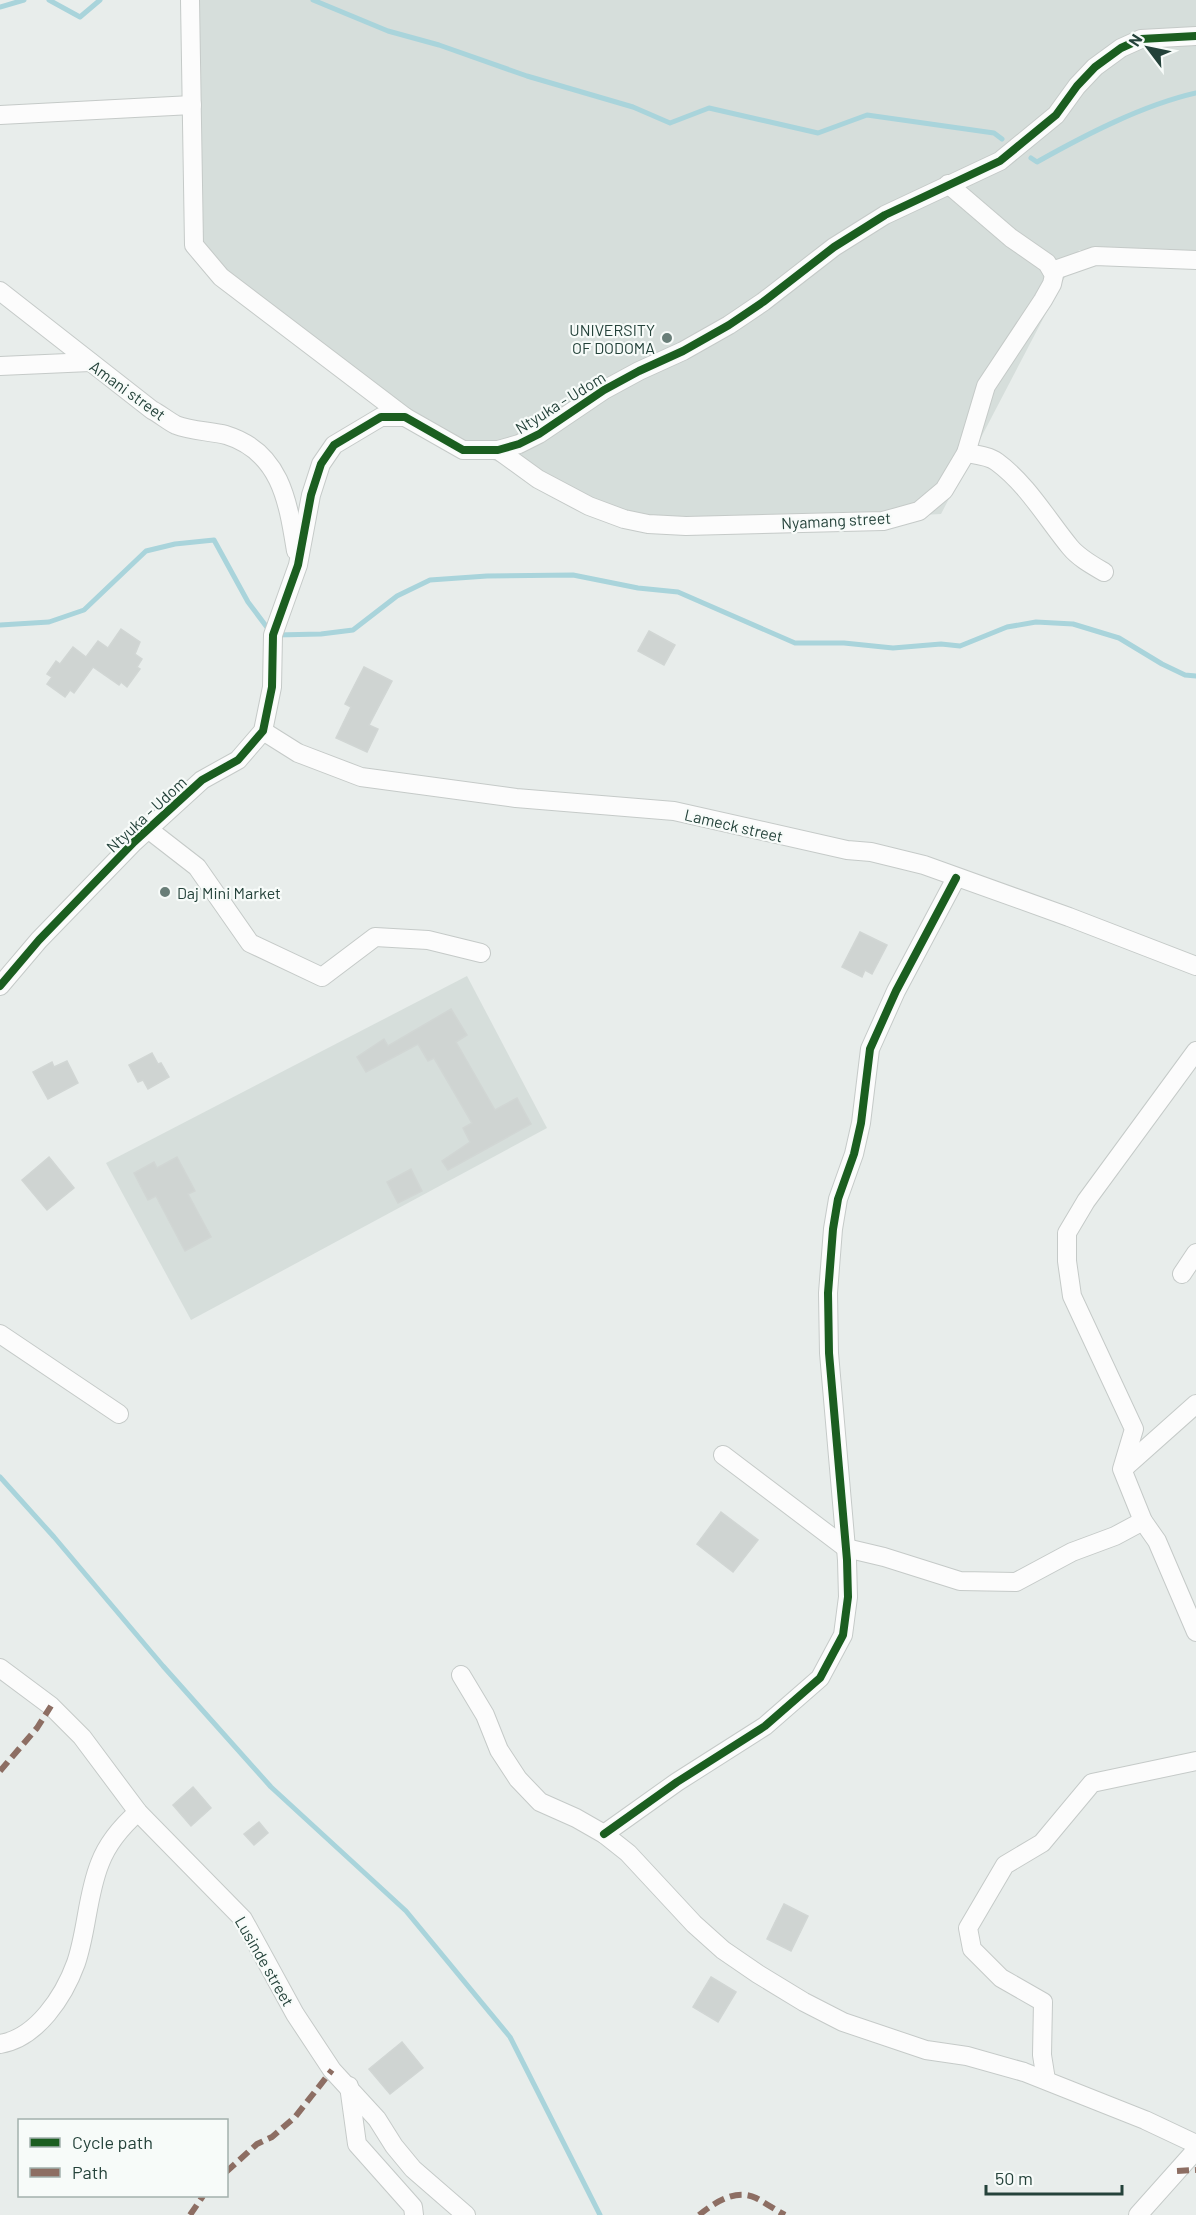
<svg xmlns="http://www.w3.org/2000/svg" width="1196" height="2215" font-family="Barlow,sans-serif">
<rect width="100%" height="100%" fill="#e8edeb"/>
<g fill="#d6dedb">
<path d="M187 0H1196V256L1079 250 941 514 655 529 401 421 190 246Z"/>
<path d="M467 976 547 1128 191 1320 106 1163Z"/>
</g>
<g fill="none" stroke-linecap="round" stroke-linejoin="round">
<g stroke="#a9d4db" stroke-width="5">
<path d="M49 0 80 17 100 0"/>
<path d="M313 0 388 31 439 45 527 76 633 107 670 123 709 108 818 133 867 115 994 133 1002 139"/>
<path d="M0 7 24 0"/>
<path d="M1031 158 1037 162C1085 135 1143 105 1196 93"/>
<path d="M0 625 49 622 84 610 146 551 175 544 214 540 248 602 269 630"/>
<path d="M276 635 321 634 353 630 397 596 430 580 487 576 573 575 638 588 678 592 795 643H844L893 648 941 644 960 646 1007 627 1036 622 1073 624 1119 638 1162 664 1185 675 1196 676"/>
<path d="M0 1477 54 1537 163 1666 271 1787 406 1911 510 2037 600 2215"/>
</g>
</g>
<g fill="#cfd4d2" stroke="#d1d6d4" stroke-width="1.5">
<path d="M121 629 140 642 135 654 142 659 137 667 140 669 127 687 121 682 119 685 93 667 74 693 70 690 65 697 47 684 52 677 47 674 56 661 60 664 73 647 86 657 98 641 108 648Z"/>
<path d="M649 631 675 645 664 665 638 651Z"/>
<path d="M364 667 392 681 369 725 378 729 367 752 336 738 351 707 345 704Z"/>
<path d="M860 932 887 945 872 974 865 970 862 977 842 967Z"/>
<path d="M451 1009 467 1035 456 1042 495 1110 517 1098 531 1124 448 1170 442 1161 470 1142 463 1128 472 1123 434 1058 428 1061 418 1044 366 1072 357 1057 384 1039 388 1046Z"/>
<path d="M152 1053 158 1064 161 1063 169 1077 148 1089 143 1080 138 1082 129 1065Z"/>
<path d="M67 1061 78 1083 48 1099 33 1072 52 1062 54 1067Z"/>
<path d="M49 1157 74 1188 47 1210 22 1180Z"/>
<path d="M177 1157 195 1191 188 1194 211 1237 185 1251 156 1196 148 1200 134 1173 154 1162 157 1168Z"/>
<path d="M411 1169 422 1191 398 1203 387 1182Z"/>
<path d="M721 1512 758 1540 733 1572 697 1544Z"/>
<path d="M193 1787 211 1808 191 1826 173 1805Z"/>
<path d="M259 1822 268 1833 254 1845 244 1834Z"/>
<path d="M784 1904 808 1916 791 1951 767 1939Z"/>
<path d="M711 1977 736 1992 718 2022 693 2007Z"/>
<path d="M402 2042 423 2068 390 2094 369 2069Z"/>
</g>
<g fill="none" stroke-linecap="round" stroke-linejoin="round">
<defs>
<g id="minor">
<path d="M190 0 194 245 221 277 405 417"/>
<path d="M0 115 192 105"/>
<path d="M1052 271 1095 256 1196 260"/>
<path d="M0 291 152 410C160 414 168 421 176 425 191 431 210 431 226 435 281 452 288 502 296 551"/>
<path d="M0 366 90 362"/>
<path d="M498 450 538 479 589 506 624 519 648 524 686 526 883 521 919 511 944 490 966 453 986 386 1043 300 1052 284 1054 275 1047 263 1011 238 948 184"/>
<path d="M966 453C977 455 989 456 997 462 1027 484 1047 519 1070 547 1079 558 1092 565 1104 572"/>
<path d="M263 731 298 753 361 777 516 798 674 811 847 850 871 852 924 865 1069 917 1196 966"/>
<path d="M148 829 197 867 250 943 322 977 375 937 428 940 481 953"/>
<path d="M0 986 39 940 134 842 202 780 238 760 263 731 272 687 273 635 298 565 311 495 321 464 334 445 381 417H405L463 450H498L519 444 539 434 604 390 639 371 683 351 729 325 763 302 834 247 885 215 1000 161 1056 115 1077 86 1095 67 1121 48 1141 39 1196 36"/>
<path d="M1196 1051 1086 1201 1067 1233V1261L1072 1296 1134 1429 1122 1469 1143 1521 1157 1541 1196 1632"/>
<path d="M1182 1274 1196 1253"/>
<path d="M0 1334 119 1414"/>
<path d="M723 1455 846 1548 884 1557 960 1581 1016 1582 1072 1552 1115 1536 1143 1521"/>
<path d="M1123 1469 1196 1404"/>
<path d="M0 1668 51 1706 82 1737 138 1812 243 1919 295 2014 332 2070 377 2119 394 2146 413 2169 466 2215"/>
<path d="M461 1675 485 1715 499 1750 518 1779 540 1802 576 1818 604 1834 628 1853 694 1924 723 1950 758 1974 804 2002 843 2022 926 2050 967 2056 1024 2072 1145 2120 1196 2144"/>
<path d="M604 1834 677 1782 765 1726 820 1678 843 1635 848 1597 847 1560 829 1353 828 1293 833 1229 838 1199 854 1154 861 1123 870 1049 896 991 956 878"/>
<path d="M0 2044C37 2038 64 1996 76 1963 87 1931 87 1895 100 1863 108 1842 121 1827 138 1812"/>
<path d="M1046 2080 1042 2055 1043 2002 1001 1978 972 1949 968 1928 1005 1865 1042 1843 1092 1783 1196 1761"/>
<path d="M349 2086 357 2144 413 2207 414 2215"/>
<path d="M1138 2215 1196 2150"/>
</g>
</defs>
<use href="#minor" stroke="#c5cac8" stroke-width="20"/>
<use href="#minor" stroke="#fcfcfc" stroke-width="18"/>
<g stroke="#8d6e63" stroke-width="6" stroke-dasharray="12 6" stroke-linecap="butt">
<path d="M0 1771 37 1728 51 1706"/>
<path d="M1177 2171 1196 2170"/>
<path d="M226 2172 257 2144 272 2137 295 2117 332 2070"/>
<path d="M190 2215 203 2196"/>
<path d="M699 2215C714 2203 736 2188 756 2198 766 2203 775 2210 785 2215"/>
</g>
<defs>
<g id="cycleway">
<path d="M0 986 39 940 134 842 202 780 238 760 263 731 272 687 273 635 298 565 311 495 321 464 334 445 381 417H405L463 450H498L519 444 539 434 604 390 639 371 683 351 729 325 763 302 834 247 885 215 1000 161 1056 115 1077 86 1095 67 1121 48 1141 39 1196 36"/>
<path d="M604 1834 677 1782 765 1726 820 1678 843 1635 848 1597 847 1560 829 1353 828 1293 833 1229 838 1199 854 1154 861 1123 870 1049 896 991 956 878"/>
</g>
</defs>
<use href="#cycleway" stroke="#f7fbf9" stroke-width="11"/>
<use href="#cycleway" stroke="#1b5e20" stroke-width="8"/>
</g>
<g fill="#697e78" stroke="#f7fbf9" stroke-width="2">
<circle cx="667" cy="338" r="6"/>
<circle cx="165" cy="892" r="6"/>
</g>
<g text-anchor="middle" dominant-baseline="central" stroke-width="4.5" stroke-linejoin="round" paint-order="stroke">
<g font-size="16" fill="#24423a" stroke="#f7fbf9" text-anchor="end">
<text x="655" y="329">UNIVERSITY<tspan x="655" dy="18">OF DODOMA</tspan></text>
<text x="177" y="892" text-anchor="start">Daj Mini Market</text>
</g>
<g font-size="16" fill="#24423a" stroke="#f7fbf9">
<text transform="translate(128 390) rotate(36)">Amani street</text>
<text transform="translate(560 402) rotate(-32)">Ntyuka - Udom</text>
<text transform="translate(836 520) rotate(-3)">Nyamang street</text>
<text transform="translate(146 814) rotate(-43)">Ntyuka - Udom</text>
<text transform="translate(734 825) rotate(13)">Lameck street</text>
<text transform="translate(265 1961) rotate(60)">Lusinde street</text>
</g>
</g>
<rect x="18" y="2119" width="210" height="78" fill="#f7fbf9" stroke="#a3b1ad" stroke-width="1.5"/>
<rect x="30" y="2138" width="30" height="9" fill="#1b5e20" stroke="#a3b1ad" stroke-width="1.5"/>
<text x="72" y="2149" font-size="18" fill="#24423a">Cycle path</text>
<rect x="30" y="2168" width="30" height="9" fill="#8d6e63" stroke="#a3b1ad" stroke-width="1.5"/>
<text x="72" y="2179" font-size="18" fill="#24423a">Path</text>
<g transform="translate(1148 48) rotate(302)" stroke="#f7fbf9" stroke-width="4.5" paint-order="stroke">
<path d="M0-4.5L10 22L0 15L-10 22Z" fill="#24423a"/>
<text y="-9" font-size="16" font-weight="bold" text-anchor="middle" fill="#24423a">N</text>
</g>
<path d="M986 2185v9h136v-9" fill="none" stroke="#24423a" stroke-width="3"/>
<text x="995" y="2185" font-size="18" fill="#24423a" stroke="#f7fbf9" stroke-width="4.5" paint-order="stroke">50 m</text>
</svg>
